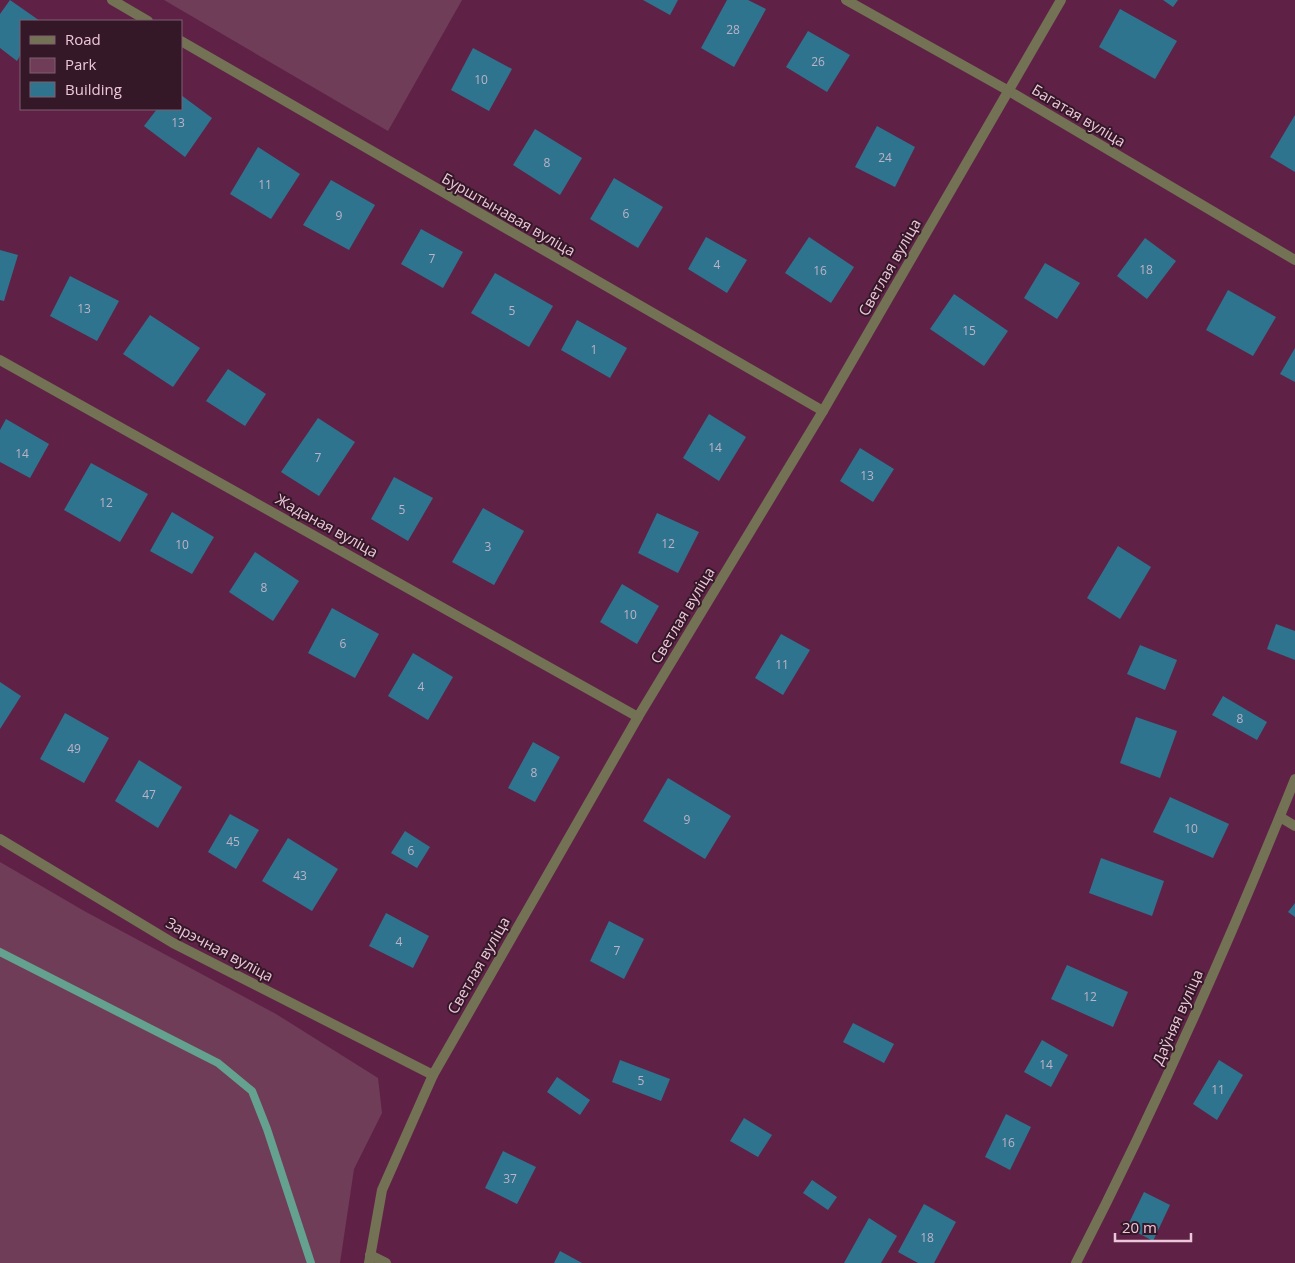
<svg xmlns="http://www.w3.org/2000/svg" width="1295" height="1263" font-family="'Open Sans',sans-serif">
<rect width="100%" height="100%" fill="#5f2246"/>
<g fill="#703d59">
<path d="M164 0H462L388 131Z"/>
<path d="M0 862 86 912 276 1014 378 1078 382 1113 354 1169 340 1263H0Z"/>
</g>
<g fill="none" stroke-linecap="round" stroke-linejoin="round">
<path stroke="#65a18f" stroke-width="8" d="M0 952 218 1063 252 1091 267 1129 311 1263"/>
</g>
<g fill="#2f748e">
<path d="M10 0 40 21H21V54L17 61 0 48V14Z"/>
<path d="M643 0H678L670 15Z"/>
<path d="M727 0H748L766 9 734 67 701 48Z"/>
<path d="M1163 0H1178L1173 7Z"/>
<path d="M1120 9 1177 41 1155 79 1099 47Z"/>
<path d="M808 31 850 55 827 92 786 67Z"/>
<path d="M473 48 512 69 489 111 451 90Z"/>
<path d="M181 95 212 118 185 157 144 126 157 109H181Z"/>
<path d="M1295 115V172L1270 157Z"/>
<path d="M877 126 915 147 895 187 855 167Z"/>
<path d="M535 129 582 158 560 195 513 165Z"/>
<path d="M258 147 300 174 271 219 230 194Z"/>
<path d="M614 178 663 207 638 248 590 219Z"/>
<path d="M331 180 375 205 349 250 303 225Z"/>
<path d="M421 229 463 252 443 288 401 264Z"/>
<path d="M706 237 747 260 727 293 688 269Z"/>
<path d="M809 237 854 267 831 303 785 273Z"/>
<path d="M1145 238 1176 261 1147 299 1117 276Z"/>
<path d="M0 250 18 255 4 301 0 300Z"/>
<path d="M1045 263 1080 283 1057 319 1024 298Z"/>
<path d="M495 273 553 306 529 347 471 313Z"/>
<path d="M70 276 119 301 97 341 50 316Z"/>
<path d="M1228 290 1276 317 1253 356 1206 330Z"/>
<path d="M954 294 1008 331 984 366 930 329Z"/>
<path d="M150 315 200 348 173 387 123 354Z"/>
<path d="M577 320 627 348 610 378 561 350Z"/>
<path d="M1295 348V382L1280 374Z"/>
<path d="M228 369 266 394 245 426 206 401Z"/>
<path d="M709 414 746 437 719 481 683 458Z"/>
<path d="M318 418 355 442 319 496 281 472Z"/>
<path d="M6 419 49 444 30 478 0 462V430Z"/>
<path d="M860 448 894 469 873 502 840 481Z"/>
<path d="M91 463 148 494 120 542 64 510Z"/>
<path d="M394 477 433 498 408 541 371 519Z"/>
<path d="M483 508 524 531 494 585 452 562Z"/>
<path d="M172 512 214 537 192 574 150 551Z"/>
<path d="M657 513 699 532 678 573 638 553Z"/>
<path d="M1118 546 1151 567 1120 619 1087 598Z"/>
<path d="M255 552 299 581 273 621 229 592Z"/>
<path d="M622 584 659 606 637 644 600 622Z"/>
<path d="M332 608 379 634 355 678 308 653Z"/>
<path d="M1276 624 1295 631V660L1267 649Z"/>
<path d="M781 634 810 650 783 695 755 678Z"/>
<path d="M1140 645 1177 660 1165 690 1127 674Z"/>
<path d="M413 653 453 677 428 720 388 696Z"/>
<path d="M0 682 21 696 0 729Z"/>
<path d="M1223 696 1267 722 1257 740 1212 715Z"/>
<path d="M65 713 109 738 84 783 40 759Z"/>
<path d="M1136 717 1177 731 1160 778 1120 763Z"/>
<path d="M533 742 560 757 535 802 508 788Z"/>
<path d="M139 760 182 787 158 828 115 801Z"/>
<path d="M668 778 731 816 705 859 643 821Z"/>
<path d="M1170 797 1229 824 1213 858 1153 832Z"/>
<path d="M230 814 259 830 236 869 208 852Z"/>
<path d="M405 831 430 847 417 868 391 853Z"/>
<path d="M288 838 338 869 312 911 262 881Z"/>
<path d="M1101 858 1164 881 1152 916 1089 893Z"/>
<path d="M1295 903V917L1288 912Z"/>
<path d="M386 913 429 936 413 968 369 946Z"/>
<path d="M609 921 644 939 624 979 590 961Z"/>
<path d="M1067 965 1128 992 1113 1027 1051 999Z"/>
<path d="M853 1023 894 1044 884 1063 843 1042Z"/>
<path d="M1042 1040 1068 1055 1051 1087 1024 1072Z"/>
<path d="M620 1060 670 1079 661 1101 612 1082Z"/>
<path d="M1219 1060 1243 1075 1217 1120 1193 1104Z"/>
<path d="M557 1077 590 1100 580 1115 547 1092Z"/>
<path d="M1006 1114 1031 1127 1010 1170 985 1157Z"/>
<path d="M744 1118 772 1135 758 1157 730 1141Z"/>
<path d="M503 1151 536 1167 517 1204 485 1188Z"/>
<path d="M812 1180 837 1197 828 1210 803 1193Z"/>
<path d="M1144 1192 1170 1205 1153 1241 1127 1227Z"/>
<path d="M924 1204 956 1222 934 1263H918L898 1252Z"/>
<path d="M869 1218 897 1236 881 1263H844Z"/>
<path d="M560 1251 582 1263H554Z"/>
</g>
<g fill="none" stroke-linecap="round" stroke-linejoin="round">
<g stroke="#737254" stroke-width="10">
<path d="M112 0 148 21"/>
<path d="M846 0 1009 91 1295 260"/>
<path d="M181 41 823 411"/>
<path d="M0 360 638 717"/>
<path d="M1280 817 1295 826"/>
<path d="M0 839 173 943 433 1075"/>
<path d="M370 1255 386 1263"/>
<path d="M369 1263 382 1190 433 1075 638 717 823 411 1061 0"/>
<path d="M1076 1263C1157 1105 1229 943 1295 779"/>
</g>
</g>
<g text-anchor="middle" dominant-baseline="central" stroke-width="4" stroke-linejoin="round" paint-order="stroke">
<g font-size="12" fill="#bdb2c6">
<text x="733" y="29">28</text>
<text x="818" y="61">26</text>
<text x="481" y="79">10</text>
<text x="178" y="122">13</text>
<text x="885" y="157">24</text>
<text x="547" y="162">8</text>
<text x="265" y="184">11</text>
<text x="626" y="213">6</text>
<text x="339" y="215">9</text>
<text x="432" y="258">7</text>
<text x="717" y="264">4</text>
<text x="1146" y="269">18</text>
<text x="820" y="270">16</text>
<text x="84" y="308">13</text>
<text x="512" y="310">5</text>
<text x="969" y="330">15</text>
<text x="594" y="349">1</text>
<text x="715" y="447">14</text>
<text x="22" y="453">14</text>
<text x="318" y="457">7</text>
<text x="867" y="475">13</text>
<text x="106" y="502">12</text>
<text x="402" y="509">5</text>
<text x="668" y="543">12</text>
<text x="182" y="544">10</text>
<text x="488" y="546">3</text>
<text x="264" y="587">8</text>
<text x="630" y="614">10</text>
<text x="343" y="643">6</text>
<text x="782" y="664">11</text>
<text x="421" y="686">4</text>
<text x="1240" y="718">8</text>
<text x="74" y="748">49</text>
<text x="534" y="772">8</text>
<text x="149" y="794">47</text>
<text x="687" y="819">9</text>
<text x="1191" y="828">10</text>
<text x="233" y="841">45</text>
<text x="411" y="850">6</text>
<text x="300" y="875">43</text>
<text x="399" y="941">4</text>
<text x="617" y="950">7</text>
<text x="1090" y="996">12</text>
<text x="1046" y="1064">14</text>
<text x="641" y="1080">5</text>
<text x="1218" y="1089">11</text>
<text x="1008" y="1142">16</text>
<text x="510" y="1178">37</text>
<text x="927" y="1237">18</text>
</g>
<g font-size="15" fill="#ecc6d9" stroke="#341828">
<text transform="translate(1079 115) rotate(31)">Багатая вуліца</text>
<text transform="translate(509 214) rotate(30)">Бурштынавая вуліца</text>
<text transform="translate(889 267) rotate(-60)">Светлая вуліца</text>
<text transform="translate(327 525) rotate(29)">Жаданая вуліца</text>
<text transform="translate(682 615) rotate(-59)">Светлая вуліца</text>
<text transform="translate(220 949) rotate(28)">Зарэчная вуліца</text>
<text transform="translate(478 965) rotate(-60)">Светлая вуліца</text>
<text transform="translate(1177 1017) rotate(-66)">Даўняя вуліца</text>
</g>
</g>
<rect x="20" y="20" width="162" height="90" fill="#341828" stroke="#7e5e6f"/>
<rect x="30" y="36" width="25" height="8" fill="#737254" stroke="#7e5e6f"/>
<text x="65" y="45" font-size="15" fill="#ecc6d9">Road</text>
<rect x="30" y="58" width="25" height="15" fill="#703d59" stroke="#7e5e6f"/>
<text x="65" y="70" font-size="15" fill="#ecc6d9">Park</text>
<rect x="30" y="82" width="25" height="15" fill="#2f748e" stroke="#7e5e6f"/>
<text x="65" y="95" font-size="15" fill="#ecc6d9">Building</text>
<path d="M1115 1233v8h76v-8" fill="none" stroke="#ecc6d9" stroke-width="2.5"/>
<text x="1122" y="1233" font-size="15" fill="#ecc6d9" stroke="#341828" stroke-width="4" paint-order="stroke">20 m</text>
</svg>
